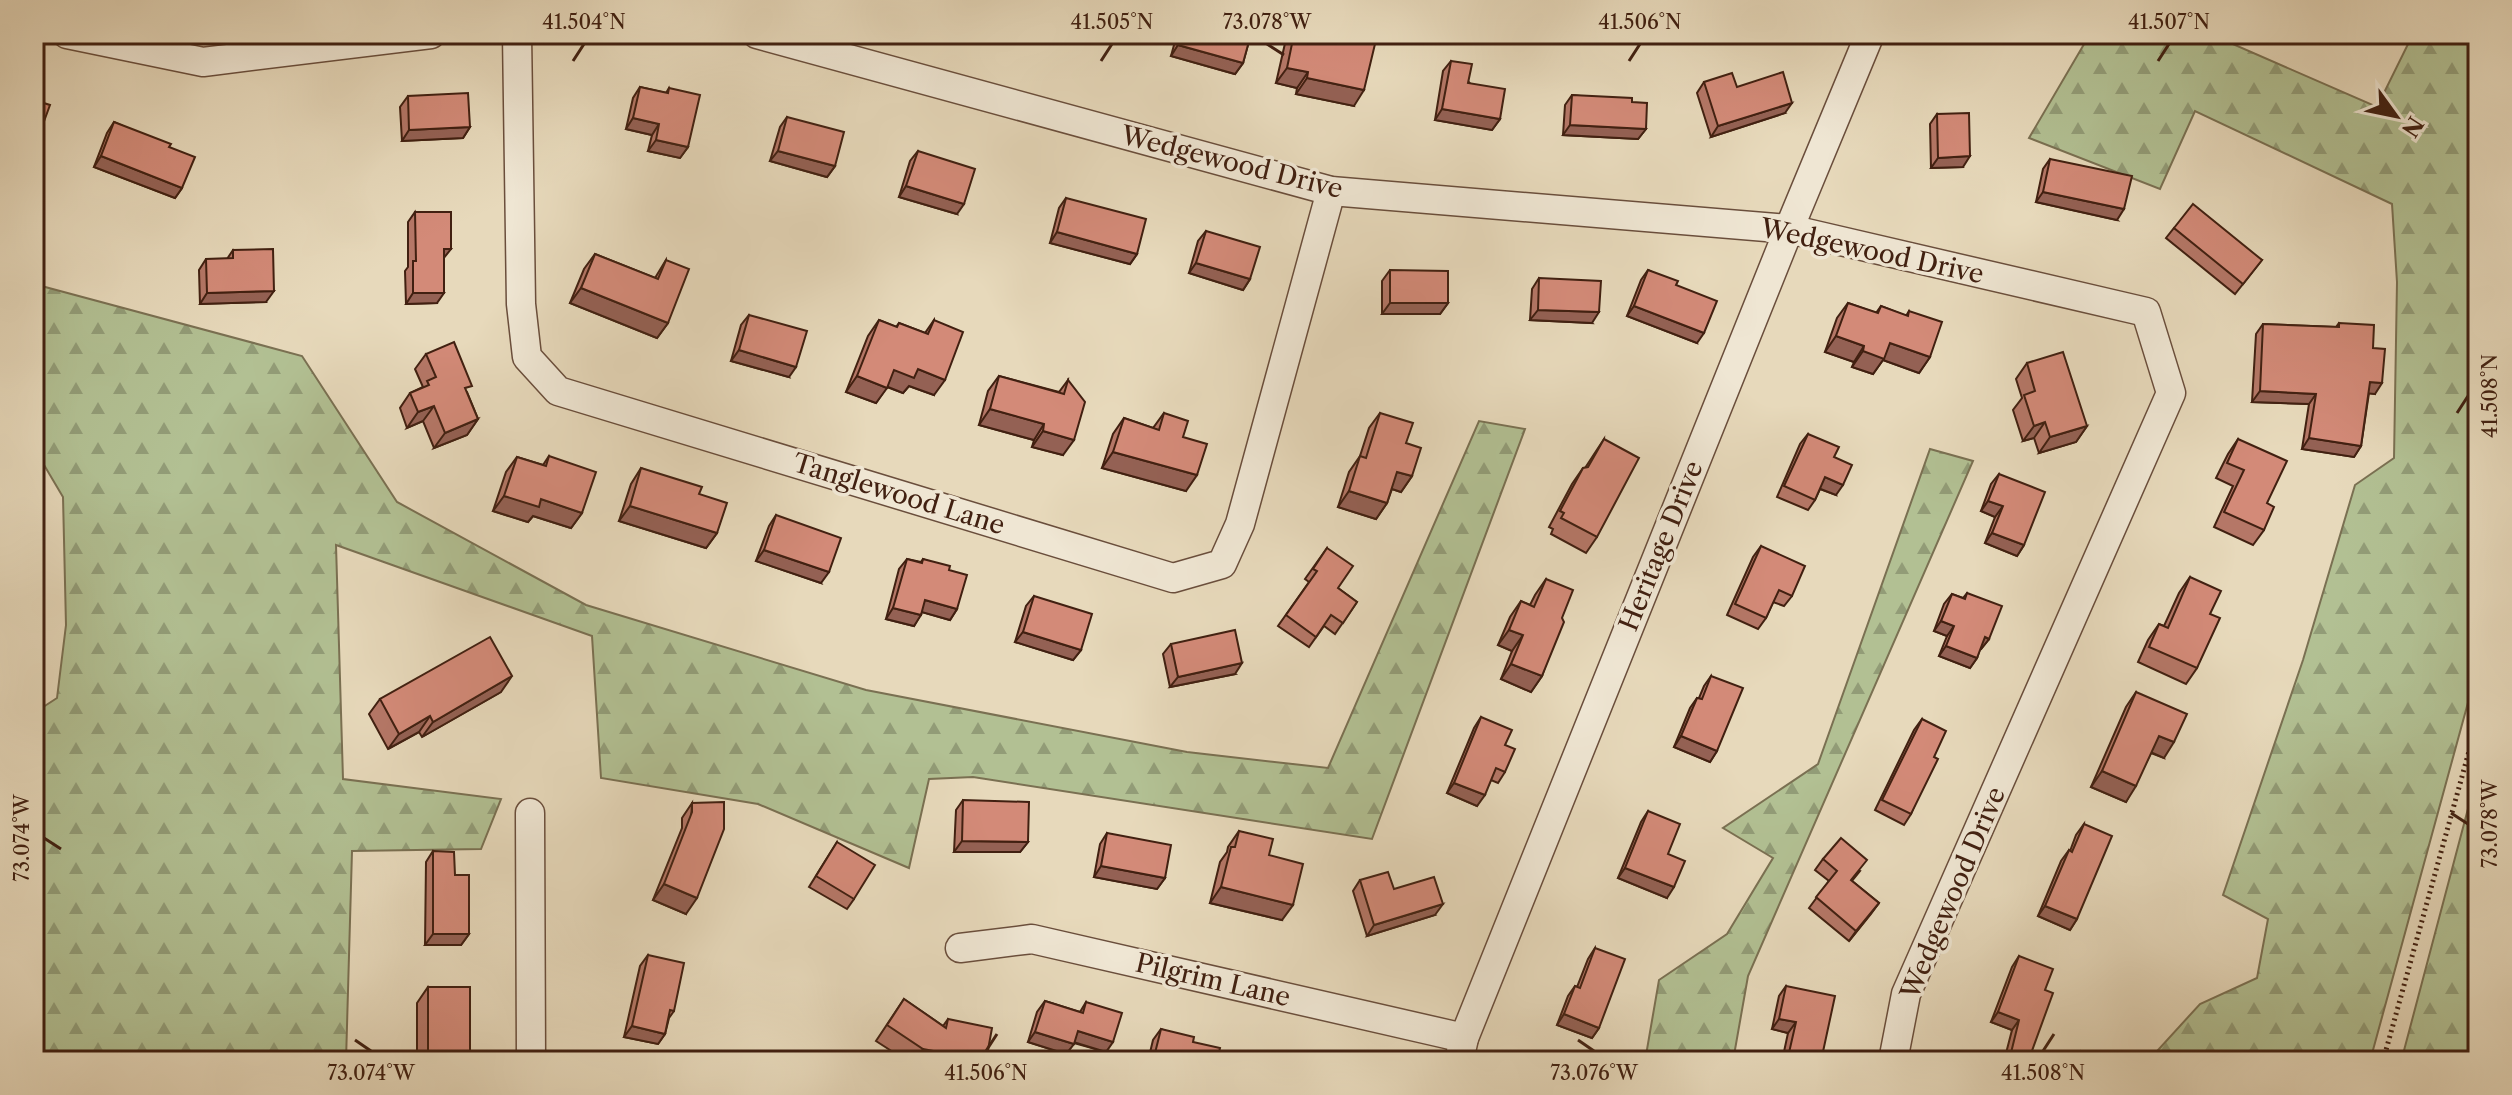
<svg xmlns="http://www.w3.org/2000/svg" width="2512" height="1095" font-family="'Libre Caslon Text',serif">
<defs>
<pattern id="forest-firs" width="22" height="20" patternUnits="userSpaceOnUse" patternTransform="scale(2)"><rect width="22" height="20" fill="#b2c093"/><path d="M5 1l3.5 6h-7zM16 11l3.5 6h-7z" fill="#929c77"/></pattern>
</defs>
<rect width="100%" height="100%" fill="#e7d9bb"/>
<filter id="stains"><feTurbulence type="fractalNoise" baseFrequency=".0025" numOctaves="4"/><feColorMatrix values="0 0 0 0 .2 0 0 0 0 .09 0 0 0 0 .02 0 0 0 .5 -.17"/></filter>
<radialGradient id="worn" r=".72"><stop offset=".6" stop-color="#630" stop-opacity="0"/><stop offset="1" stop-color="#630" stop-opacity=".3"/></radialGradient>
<g fill="url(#forest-firs)" stroke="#7a7052" stroke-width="2">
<path d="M1578 34H1652L1649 43Z"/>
<path d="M2090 34H2210L2377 107 2413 34H2478V666L2370 1061H2148L2200 1004 2257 978 2268 919 2223 895 2303 660 2355 485 2394 458 2397 282 2392 204 2195 111 2160 189 2029 138Z"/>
<path d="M34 284 302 356 397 502 586 605 866 690 1187 752 1328 768 1479 421 1525 429 1372 839 973 777 929 779 909 868 758 804 601 778 592 636 336 545 343 779 501 799 481 849 352 851 346 1061H34V713L57 698 66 625 63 497 34 448Z"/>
<path d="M1930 449 1973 461 1748 976 1733 1061H1645L1659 980 1727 934 1773 858 1723 828 1818 764Z"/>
<path d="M2478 771V1061H2401L2402 1058Z"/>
<path d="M2081 1051 2128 1061H2076Z"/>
</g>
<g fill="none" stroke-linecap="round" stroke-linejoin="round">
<defs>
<g id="street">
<path d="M67 34 203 62 431 34"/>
<path d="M517 34 521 304 527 357 558 391 1173 578 1222 564 1240 524 1331 191"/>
<path d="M757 34 1331 191 1789 229 2146 312 2171 393 1906 994 1893 1061"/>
<path d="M530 813 531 1061"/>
<path d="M960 948 1032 939 1464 1038"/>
<path d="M1459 1061 1464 1038 1789 229 1870 34"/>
</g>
</defs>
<use href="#street" stroke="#6a4e3c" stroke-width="31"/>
<path stroke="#412011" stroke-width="5" stroke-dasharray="2 4" stroke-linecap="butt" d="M2383 1061 2478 719"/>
<use href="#street" stroke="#efe6d3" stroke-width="28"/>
</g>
<g fill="#b57767" stroke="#412011" stroke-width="2">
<path d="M1177 34H1251L1243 63 1235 74 1171 56Z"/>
<path d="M1289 34H1332L1354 106 1296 94 1297 88 1276 83 1286 39Z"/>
<path d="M1451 61 1500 119 1492 130 1435 120 1443 71Z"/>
<path d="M1704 82 1737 87 1785 113 1711 137 1697 93Z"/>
<path d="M640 87 666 93 669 88 688 147 680 158 648 151 652 135 626 129 633 98Z"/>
<path d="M1572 95 1632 102 1646 129 1638 139 1563 135 1565 105Z"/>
<path d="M408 96 470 127 463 138 402 141 400 107Z"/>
<path d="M1937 114 1963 167 1931 168 1930 124Z"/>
<path d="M787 117 835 166 827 177 770 161 780 127Z"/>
<path d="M114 122 169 147 182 188 175 198 94 167 107 133Z"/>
<path d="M918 151 957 214 899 197 910 161Z"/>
<path d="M2050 159 2117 220 2036 202 2043 169Z"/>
<path d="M1066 198 1137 254 1130 264 1050 243 1059 208Z"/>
<path d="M415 212 437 303 406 304 405 271 408 267V222Z"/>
<path d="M2174 228 2262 260 2235 294 2166 238Z"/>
<path d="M1206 231 1250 279 1243 290 1189 273 1198 241Z"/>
<path d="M233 250 266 302 200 304 199 270 206 259H227Z"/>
<path d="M595 254 655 278 666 260 668 323 657 338 570 303 584 269Z"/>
<path d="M1390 270 1448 303 1440 314H1382V281Z"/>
<path d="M1648 270 1676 285 1697 343 1627 316 1641 280Z"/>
<path d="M1539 278 1592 323 1530 320 1532 289Z"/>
<path d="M1848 303 1876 313 1881 306 1906 316 1909 311 1930 357 1919 373 1883 360 1873 374 1852 367 1854 362 1825 352 1837 318Z"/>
<path d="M749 315 789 377 731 361 741 325Z"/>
<path d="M879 320 896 327 899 323 925 333 934 320V395L909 386 903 393 887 387 876 403 846 392 868 336Z"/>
<path d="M2339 323 2373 348 2375 394 2369 393 2361 446 2354 457 2302 449 2309 404 2252 402 2256 334 2263 324 2336 327Z"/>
<path d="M426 354 467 392 478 419 467 435 434 448 423 421 407 428 400 408 410 393 423 387 415 369Z"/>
<path d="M2027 363 2087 426 2076 442 2039 453 2034 438 2023 441 2013 410 2022 398 2016 379Z"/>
<path d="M999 376 1059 392 1068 380 1063 455 1032 447 1034 440 979 425 988 391Z"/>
<path d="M1164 413 1183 437 1186 491 1102 468 1113 434 1124 418 1153 428Z"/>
<path d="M1380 413 1406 443 1412 476 1401 492 1392 489 1387 503 1376 519 1338 507 1349 472 1360 456 1369 428Z"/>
<path d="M1808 434 1836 495 1820 489 1815 500 1808 510 1777 497 1800 444Z"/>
<path d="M1604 439 1597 537 1586 553 1551 534 1553 529 1549 527 1572 484 1583 468H1585Z"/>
<path d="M2238 439 2267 503 2264 530 2253 545 2214 527 2233 486 2216 478 2228 454Z"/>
<path d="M549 456 582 513 571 528 533 516 528 522 493 511 506 472 517 457 543 465Z"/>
<path d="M641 468 699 494 717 533 706 548 619 521 631 484Z"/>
<path d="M1999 474 2024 545 2017 556 1985 543 1995 517 1981 511 1991 484Z"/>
<path d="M776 515 821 583 756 561 769 526Z"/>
<path d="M1761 546 1792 596 1784 606 1773 602 1766 618 1758 629 1727 615 1753 557Z"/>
<path d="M1327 548 1338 588 1357 602 1335 634 1324 626 1309 647 1278 626 1309 582 1305 579Z"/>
<path d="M907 559 921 562 923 559 949 570 957 609 950 620 922 612 914 626 886 619 899 569Z"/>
<path d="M2190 577 2210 614 2197 668 2186 684 2138 662 2148 640 2159 624 2164 626 2179 593Z"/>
<path d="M1546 579 1562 618 1542 676 1531 692 1501 679 1512 651 1498 645 1510 617 1521 601 1530 605 1535 595Z"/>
<path d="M1967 593 1989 639 1981 649H1980L1977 658 1970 668 1939 656 1947 636 1934 631 1944 604 1952 594 1963 598Z"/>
<path d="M1034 596 1081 650 1073 660 1015 642 1026 606Z"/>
<path d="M1171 644 1235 674 1170 687 1163 654Z"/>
<path d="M1711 676 1717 751 1710 762 1674 747 1690 708 1697 698H1699L1704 686Z"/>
<path d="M501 692 422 737 419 732 388 749 369 714 380 699Z"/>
<path d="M2136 692 2164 758 2151 753 2126 802 2091 787 2126 707Z"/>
<path d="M1481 717 1505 745V772L1498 783 1491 780 1477 806 1447 793 1474 728Z"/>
<path d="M1922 719 1934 757 1911 814 1904 825 1875 810 1914 730Z"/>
<path d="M963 800 1028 842 1020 852H954L956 810Z"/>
<path d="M692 803 686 914 653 900 682 828V818Z"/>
<path d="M1648 811 1668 854 1667 898 1618 878 1641 822Z"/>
<path d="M2084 824 2077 919 2070 930 2038 916 2061 861 2069 850 2070 851 2076 835Z"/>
<path d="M1239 831 1269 855 1282 920 1210 903 1220 862 1227 852 1228 847Z"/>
<path d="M1107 833 1165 878 1157 889 1094 877 1100 844Z"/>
<path d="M837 842 854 899 847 909 809 887Z"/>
<path d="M433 851 455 875 469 934 461 945H425L426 862Z"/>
<path d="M1823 859 1860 871 1852 881 1879 903 1849 941 1809 908 1829 881 1815 870Z"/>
<path d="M1360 880 1394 889 1435 915 1367 936 1353 891Z"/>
<path d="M1595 948 1599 1028 1592 1038 1557 1025 1568 996 1575 986 1577 987 1588 959Z"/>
<path d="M648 955 674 1011 669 1018 665 1034 658 1044 624 1037 640 966Z"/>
<path d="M2019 956 2045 990 2029 1059 2037 1061H2004L2012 1030 1991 1022 2012 967Z"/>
<path d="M1786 986 1821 1061H1782L1788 1033 1772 1029 1779 996Z"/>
<path d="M428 987 470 1061H417V1003Z"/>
<path d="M904 999 943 1026 948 1019 986 1061H907L876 1041Z"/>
<path d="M1045 1001 1080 1012 1086 1002 1106 1052 1074 1043 1066 1054 1028 1042 1037 1012Z"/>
<path d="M1161 1029 1193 1042 1217 1061H1148L1153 1040Z"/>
</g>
<g fill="#946154" stroke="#412011" stroke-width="2">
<path d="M1088 34H1108L1104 39Z"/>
<path d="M1178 45 1243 63 1235 74 1171 56Z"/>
<path d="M1287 68 1308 72 1297 88 1276 83Z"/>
<path d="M1307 78 1364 90 1354 106 1296 94Z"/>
<path d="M1792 103 1785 113 1711 137 1718 126Z"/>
<path d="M1442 109 1500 119 1492 130 1435 120Z"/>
<path d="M633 118 659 124 652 135 626 129Z"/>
<path d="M1570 125 1646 129 1638 139 1563 135Z"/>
<path d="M470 127 463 138 402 141 409 130Z"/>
<path d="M656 140 688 147 680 158 648 151Z"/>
<path d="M778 151 835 166 827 177 770 161Z"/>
<path d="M101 156 182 188 175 198 94 167Z"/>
<path d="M1970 156 1963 167 1931 168 1938 158Z"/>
<path d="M906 186 964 204 957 214 899 197Z"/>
<path d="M2043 192 2124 209 2117 220 2036 202Z"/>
<path d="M1057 232 1137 254 1130 264 1050 243Z"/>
<path d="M444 249H451L443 259Z"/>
<path d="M1196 263 1250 279 1243 290 1189 273Z"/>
<path d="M581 288 668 323 657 338 570 303Z"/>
<path d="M274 291 266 302 200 304 207 293Z"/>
<path d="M413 293H444L437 303 406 304Z"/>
<path d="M1390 303H1448L1440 314H1382Z"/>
<path d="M1634 306 1704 333 1697 343 1627 316Z"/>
<path d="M1538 310 1599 312 1592 323 1530 320Z"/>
<path d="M1836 336 1864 346 1854 362 1825 352Z"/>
<path d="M1890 343 1930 357 1919 373 1883 360 1873 374 1852 367 1863 351Z"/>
<path d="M739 350 796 367 789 377 731 361Z"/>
<path d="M918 369 945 380 934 395 909 386 903 393 883 385 894 370Z"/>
<path d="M857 376 887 388 876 403 846 392Z"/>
<path d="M2370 382 2382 383 2375 394 2363 393Z"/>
<path d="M2260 391 2316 394 2309 404 2252 402Z"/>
<path d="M434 406 423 421 407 428 418 412Z"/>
<path d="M990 409 1044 424 1034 440 979 425Z"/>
<path d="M478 419 467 435 434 448 445 433Z"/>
<path d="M2045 422 2034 438 2023 441 2034 426Z"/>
<path d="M2087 426 2076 442 2039 453 2050 437Z"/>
<path d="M1043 431 1074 440 1063 455 1032 447Z"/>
<path d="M2309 438 2361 446 2354 457 2302 449Z"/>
<path d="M1113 452 1197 475 1186 491 1102 468Z"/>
<path d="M1397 472 1412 476 1401 492 1386 487Z"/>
<path d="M1825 477 1843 485 1836 495 1818 488Z"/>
<path d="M1349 491 1387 503 1376 519 1338 507Z"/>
<path d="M504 496 541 499 582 513 571 528 533 516 528 522 493 511Z"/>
<path d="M1988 501 2003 506 1995 517 1981 511Z"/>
<path d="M630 506 717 533 706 548 619 521Z"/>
<path d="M1992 533 2024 545 2017 556 1985 543Z"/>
<path d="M764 550 829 572 821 583 756 561Z"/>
<path d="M925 600 957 609 950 620 918 611Z"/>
<path d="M893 608 921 615 914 626 886 619Z"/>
<path d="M1941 621 1954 626 1947 636 1934 631Z"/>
<path d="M1509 630 1523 635 1512 651 1498 645Z"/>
<path d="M1023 632 1081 650 1073 660 1015 642Z"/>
<path d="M1985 637 1989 639 1981 649 1977 648Z"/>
<path d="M1946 646 1977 658 1970 668 1939 656Z"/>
<path d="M1242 663 1235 674 1170 687 1178 677Z"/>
<path d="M1511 664 1542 676 1531 692 1501 679Z"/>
<path d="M512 676 501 692 422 737 433 722Z"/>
<path d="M430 716 419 732 388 749 399 734Z"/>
<path d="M1681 736 1717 751 1710 762 1674 747Z"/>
<path d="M2159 736 2174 742 2164 758 2148 751Z"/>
<path d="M2102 771 2136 786 2126 802 2091 787Z"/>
<path d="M1454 783 1485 795 1477 806 1447 793Z"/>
<path d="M962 841 1028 842 1020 852H954Z"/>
<path d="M1101 866 1165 878 1157 889 1094 877Z"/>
<path d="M1625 868 1674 887 1667 898 1618 878Z"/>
<path d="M664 884 697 898 686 914 653 900Z"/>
<path d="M1221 887 1293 905 1282 920 1210 903Z"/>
<path d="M1879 903 1871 914 1849 941 1856 931Z"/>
<path d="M1443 904 1435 915 1367 936 1374 925Z"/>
<path d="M2045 906 2077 919 2070 930 2038 916Z"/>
<path d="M433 934H469L461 945H425Z"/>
<path d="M1998 1012 2019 1020 2012 1030 1991 1022Z"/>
<path d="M1564 1014 1599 1028 1592 1038 1557 1025Z"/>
<path d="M1779 1019 1796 1022 1788 1033 1772 1029Z"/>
<path d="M632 1026 665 1034 658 1044 624 1037Z"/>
<path d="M1078 1031 1113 1042 1106 1052 1070 1041Z"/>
<path d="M1035 1032 1074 1044 1066 1054 1028 1042Z"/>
<path d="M923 1049 983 1061H914Z"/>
<path d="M1788 1057 1806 1061H1785Z"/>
</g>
<g fill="#d38a78" stroke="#412011" stroke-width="2">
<path d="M1182 34H1251L1243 63 1178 45Z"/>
<path d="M1294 34H1332L1375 44 1364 90 1307 78 1308 72 1287 68Z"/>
<path d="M1451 61 1472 64 1468 83 1505 89 1500 119 1442 109Z"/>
<path d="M1783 72 1792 103 1718 126 1704 82 1732 73 1737 87Z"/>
<path d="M640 87 668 93 669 88 700 95 688 147 656 140 659 124 633 118Z"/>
<path d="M468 93 470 127 409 130 408 96Z"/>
<path d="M1572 95 1632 98V102L1647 103 1646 129 1570 125Z"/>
<path d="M34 100 50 105 36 143 34 142Z"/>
<path d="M1969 113 1970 156 1938 158 1937 114Z"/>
<path d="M787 117 844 132 835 166 778 151Z"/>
<path d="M114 122 171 144 169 147 195 157 182 188 101 156Z"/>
<path d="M918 151 975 169 964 204 906 186Z"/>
<path d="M2050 159 2132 176 2124 209 2043 192Z"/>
<path d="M1066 198 1146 219 1137 254 1057 232Z"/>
<path d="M2193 204 2262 260 2243 284 2174 228Z"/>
<path d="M415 212H451V249H444V293H413V261H416Z"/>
<path d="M1206 231 1260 247 1250 279 1196 263Z"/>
<path d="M273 249 274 291 207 293 206 259 233 258V250Z"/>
<path d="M595 254 658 279 666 260 689 269 668 323 581 288Z"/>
<path d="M1390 270 1448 271V303H1390Z"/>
<path d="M1648 270 1678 281 1676 285 1717 301 1704 333 1634 306Z"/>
<path d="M1539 278 1601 281 1599 312 1538 310Z"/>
<path d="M1848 303 1878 313 1881 306 1908 316 1909 311 1942 322 1930 357 1890 343 1884 359 1863 351 1864 346 1836 336Z"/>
<path d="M749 315 807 331 796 367 739 350Z"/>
<path d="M879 320 897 327 899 323 928 334 934 320 963 332 945 380 918 369 914 378 894 370 887 388 857 376Z"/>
<path d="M2339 323 2374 325 2373 348 2385 349 2382 383 2370 382 2361 446 2309 438 2316 394 2260 391 2263 324 2339 327Z"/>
<path d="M454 342 472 386 465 388 478 419 445 433 434 406 418 412 410 393 429 385 427 381 436 377 426 354Z"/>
<path d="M2063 352 2087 426 2050 437 2045 422 2034 426 2024 395 2035 391 2027 363Z"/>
<path d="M999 376 1064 394 1068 380 1085 402 1074 440 1043 431 1044 424 990 409Z"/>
<path d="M1164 413 1188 421 1183 437 1207 444 1197 475 1113 452 1124 418 1159 430Z"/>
<path d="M1380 413 1413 423 1406 443 1421 448 1412 476 1397 472 1387 503 1349 491 1360 456 1366 458Z"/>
<path d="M1808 434 1839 447 1834 457 1852 465 1843 485 1825 477 1815 500 1784 486Z"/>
<path d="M1604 439 1639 458 1597 537 1561 518 1564 513 1560 511 1583 468 1588 467Z"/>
<path d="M2238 439 2287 461 2267 503 2274 507 2264 530 2224 512 2244 470 2227 463Z"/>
<path d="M549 456 596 472 582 513 541 499 539 507 504 496 517 457 546 466Z"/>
<path d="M641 468 702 487 699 494 727 503 717 533 630 506Z"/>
<path d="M1999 474 2045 492 2024 545 1992 533 2003 506 1988 501Z"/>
<path d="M776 515 841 538 829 572 764 550Z"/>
<path d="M1761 546 1805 566 1792 596 1779 590 1766 618 1735 604Z"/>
<path d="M1327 548 1353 566 1338 588 1357 602 1343 623 1331 615 1316 637 1286 615 1317 571 1313 569Z"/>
<path d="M907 559 922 563 923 559 950 566 949 570 967 575 957 609 925 600 921 615 893 608Z"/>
<path d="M2190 577 2221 591 2210 614 2220 618 2197 668 2149 647 2159 624 2168 628Z"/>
<path d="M1546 579 1573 590 1562 618 1564 622 1542 676 1511 664 1523 635 1509 630 1521 601 1534 607Z"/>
<path d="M1967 593 2002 606 1989 639 1985 637 1977 658 1946 646 1954 626 1941 621 1952 594 1965 599Z"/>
<path d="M1034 596 1092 614 1081 650 1023 632Z"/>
<path d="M1235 630 1242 663 1178 677 1171 644Z"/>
<path d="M490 637 512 676 433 722 430 716 399 734 380 699Z"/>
<path d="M1711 676 1743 688 1717 751 1681 736 1697 698 1702 699Z"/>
<path d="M2136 692 2187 714 2174 742 2159 736 2136 786 2102 771Z"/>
<path d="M1481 717 1512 730 1505 745 1515 749 1505 772 1496 768 1485 795 1454 783Z"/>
<path d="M1922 719 1946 731 1934 757 1938 759 1911 814 1882 800Z"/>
<path d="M963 800 1029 802 1028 842 962 841Z"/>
<path d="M724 802V829L697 898 664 884 692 812V803Z"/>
<path d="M1648 811 1680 824 1668 854 1685 861 1674 887 1625 868Z"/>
<path d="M2084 824 2112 836 2077 919 2045 906 2069 850 2072 852Z"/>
<path d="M1239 831 1273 839 1269 855 1303 864 1293 905 1221 887 1231 847H1235Z"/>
<path d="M1107 833 1171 845 1165 878 1101 866Z"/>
<path d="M1841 838 1867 860 1851 880 1879 903 1856 931 1816 897 1837 871 1823 859Z"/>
<path d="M837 842 875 865 854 899 816 876Z"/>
<path d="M433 851 454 852 455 875H469V934H433Z"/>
<path d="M1388 872 1394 889 1434 877 1443 904 1374 925 1360 880Z"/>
<path d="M1595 948 1625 959 1599 1028 1564 1014 1575 986 1580 988Z"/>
<path d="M648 955 684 963 674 1011 670 1010 665 1034 632 1026Z"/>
<path d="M2019 956 2053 969 2045 990 2053 993 2029 1059 2037 1061H2009L2019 1020 1998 1012Z"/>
<path d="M1786 986 1835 996 1821 1061H1806L1788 1057 1796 1022 1779 1019Z"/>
<rect x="428" y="987" width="42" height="74"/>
<path d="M904 999 946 1028 948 1019 992 1028 986 1061 923 1049 887 1025Z"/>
<path d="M1045 1001 1083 1013 1086 1002 1122 1013 1113 1042 1078 1031 1074 1044 1035 1032Z"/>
<path d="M1161 1029 1194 1037 1193 1042 1220 1048 1217 1061H1153Z"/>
<path d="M1985 1057 2001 1061H1984Z"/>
</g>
<path fill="none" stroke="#412011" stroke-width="3" d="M1267 44 1284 55M573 61 584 44M1101 61 1112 44M1629 61 1640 44M2158 61 2169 44M2457 413 2468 396M2451 813 2468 824M44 838 61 849M355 1040 371 1051M1578 1040 1594 1051M986 1051 997 1034M2043 1051 2054 1034"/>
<g text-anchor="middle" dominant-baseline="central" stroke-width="7" stroke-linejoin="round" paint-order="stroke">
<g font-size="26" fill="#412011" stroke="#efe6d3">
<text transform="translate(1232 162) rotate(14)">Wedgewood Drive</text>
<text transform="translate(1872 251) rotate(12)">Wedgewood Drive</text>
<text transform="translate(899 494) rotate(17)">Tanglewood Lane</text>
<text transform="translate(1661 546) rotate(-68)">Heritage Drive</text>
<text transform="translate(1953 893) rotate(-67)">Wedgewood Drive</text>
<text transform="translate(1213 980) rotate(13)">Pilgrim Lane</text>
</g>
</g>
<rect width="2512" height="1095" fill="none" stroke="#e7d9bb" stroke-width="88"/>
<g transform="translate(2396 116) rotate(123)" stroke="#efe6d3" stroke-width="6" paint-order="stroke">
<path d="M0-6L14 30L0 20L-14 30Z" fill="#412011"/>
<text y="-12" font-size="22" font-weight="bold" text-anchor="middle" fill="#412011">N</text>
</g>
<rect x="44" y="44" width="2424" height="1007" fill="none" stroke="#412011" stroke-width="3"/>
<g font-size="20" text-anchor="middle" fill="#412011">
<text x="584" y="29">41.504°N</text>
<text x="1112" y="29">41.505°N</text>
<text x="1267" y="29">73.078°W</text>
<text x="1640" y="29">41.506°N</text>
<text x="2169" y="29">41.507°N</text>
<text transform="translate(2490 396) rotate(-90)" y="7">41.508°N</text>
<text transform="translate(2490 824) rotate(-90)" y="7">73.078°W</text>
<text transform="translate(22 838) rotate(-90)" y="7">73.074°W</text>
<text x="371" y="1080">73.074°W</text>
<text x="986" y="1080">41.506°N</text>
<text x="1594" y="1080">73.076°W</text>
<text x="2043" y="1080">41.508°N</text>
</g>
<rect width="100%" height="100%" filter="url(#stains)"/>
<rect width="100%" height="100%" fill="url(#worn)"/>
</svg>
